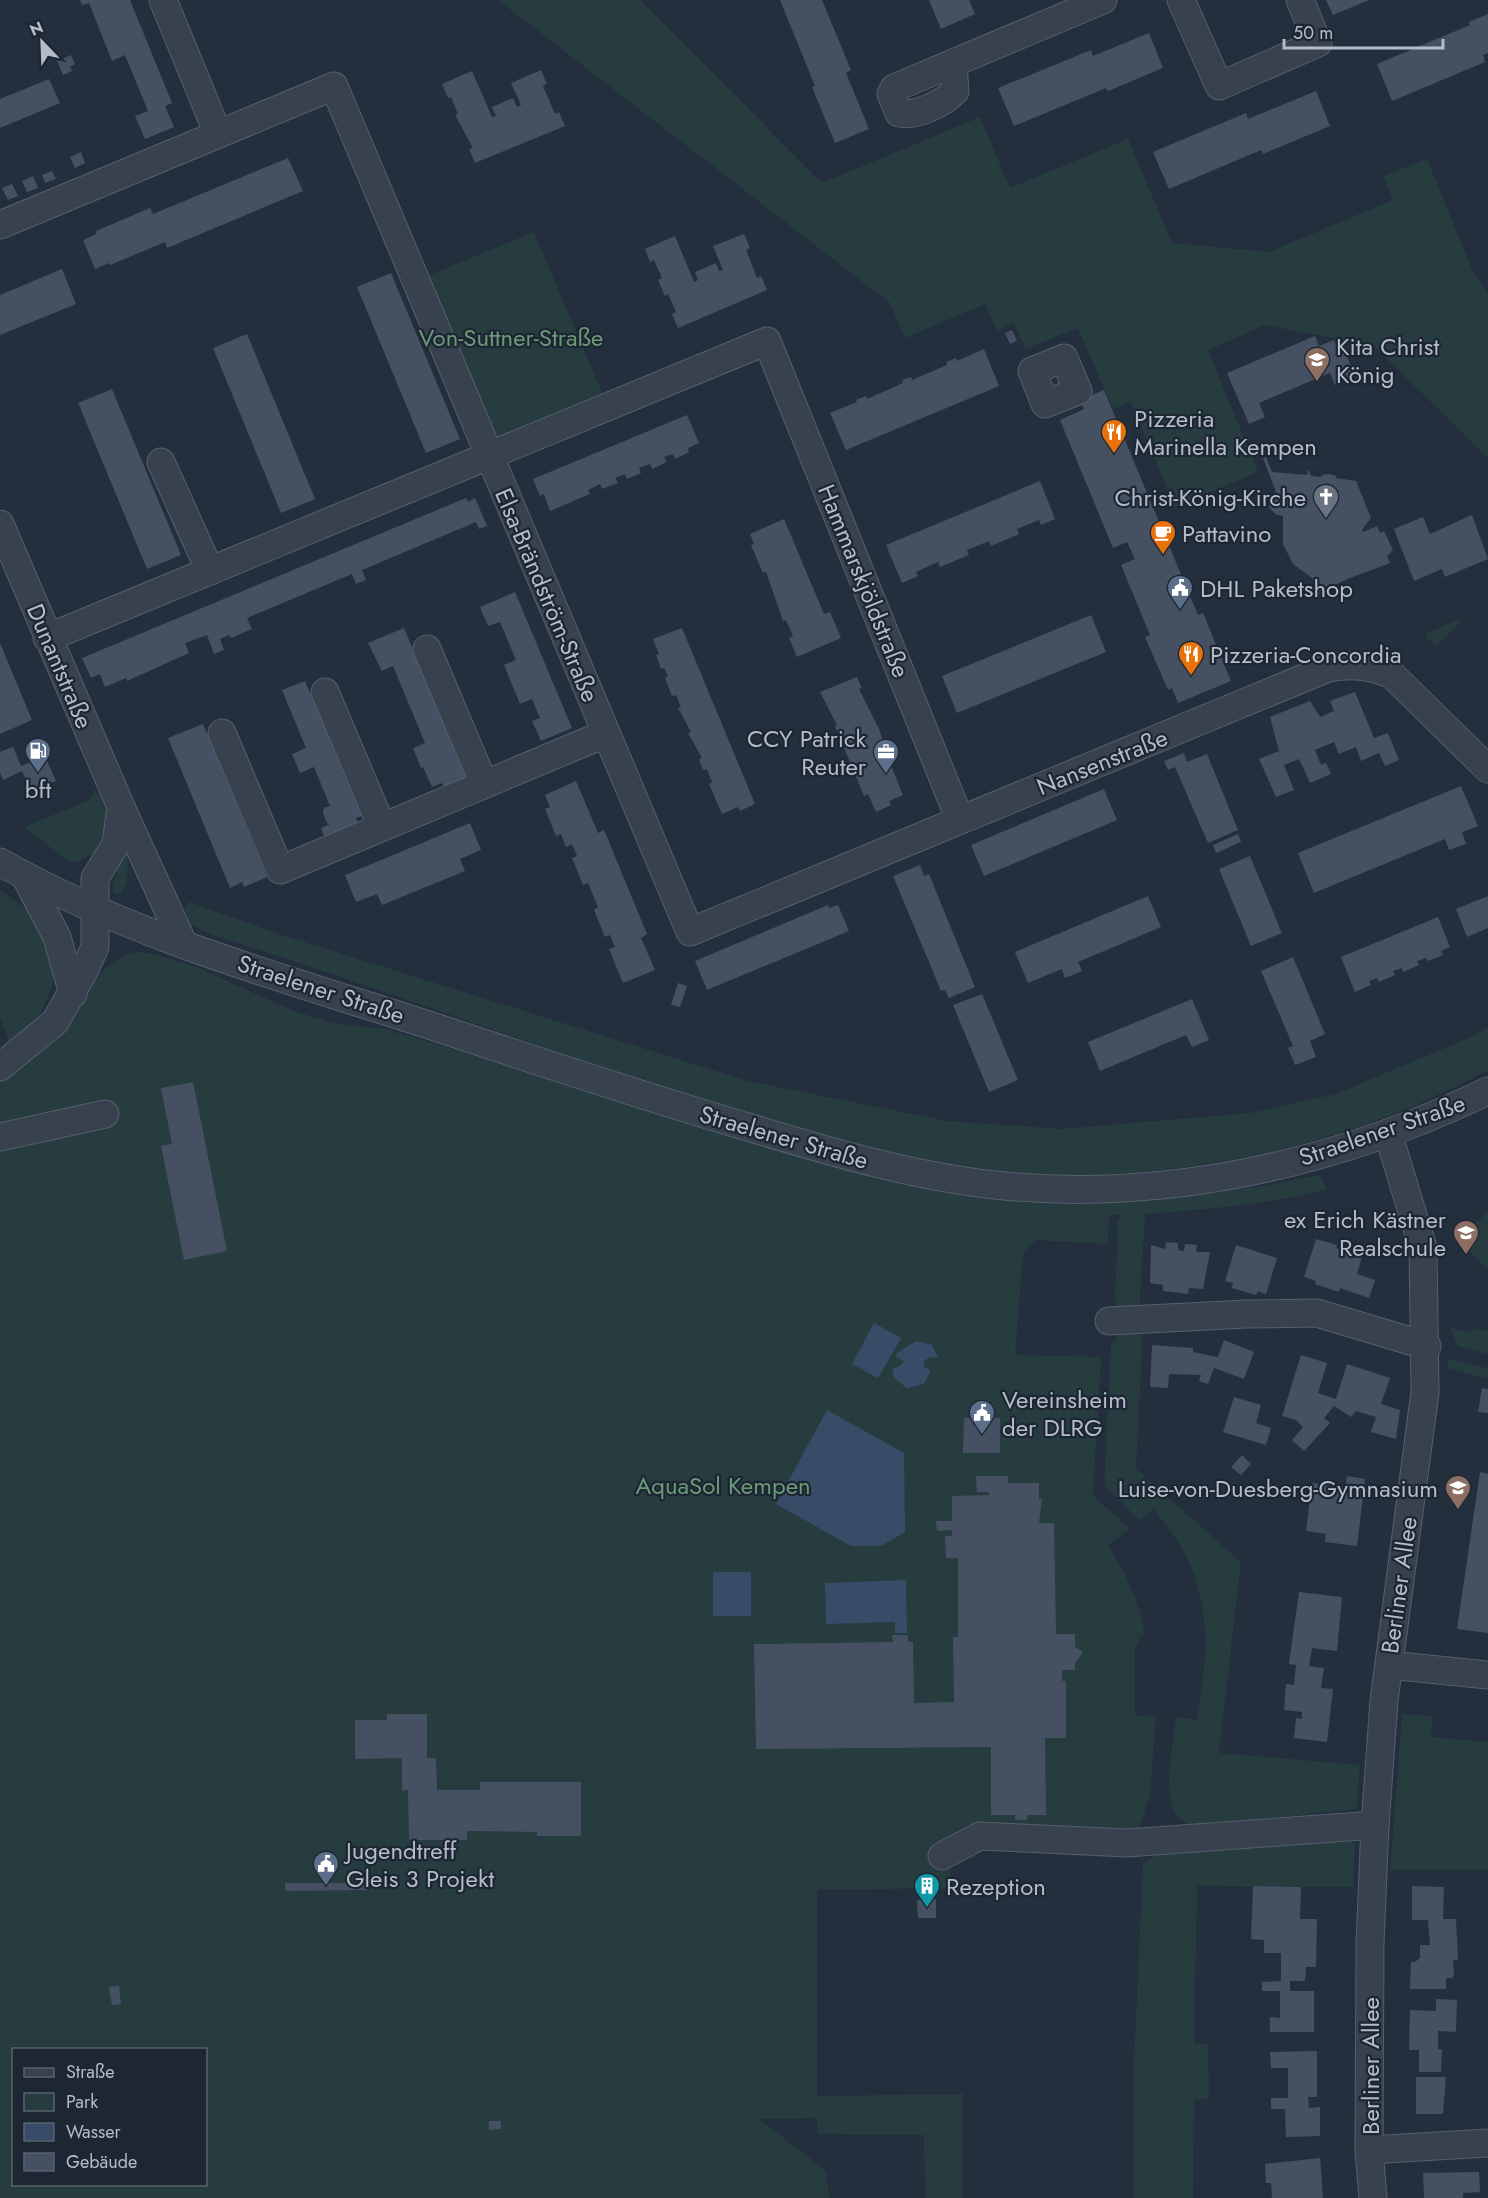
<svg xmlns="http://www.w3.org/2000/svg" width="1488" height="2198" font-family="Jost,sans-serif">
<rect width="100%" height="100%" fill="#242f3e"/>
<g fill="#263c3f" fill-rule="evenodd">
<path d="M498 0H640L822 183 980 117 1010 188 1128 139 1172 243 1269 252 1393 200 1383 176 1427 159 1473 272 1488 294V458L1374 346 1265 325 1208 350 1258 472 1175 507 1131 402 1113 409 1078 328 1025 349 1014 323 997 331 985 304 905 338 890 303Z"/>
<path d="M534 232 605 400 496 445 420 279Z"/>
<path d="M1459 620 1461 621 1437 646 1426 637 1428 632Z"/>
<path d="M94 790C107 801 112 828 103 843 97 853 84 858 75 863L67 860 24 827 90 800Z"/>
<path d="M125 842H129L127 880 122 893 115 895 112 889Z"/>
<path d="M0 890 32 913 54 955 53 982 42 1012 10 1044 0 1017Z"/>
<path d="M189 902 285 936 748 1081 947 1121 1062 1129 1250 1113 1336 1094 1471 1037 1488 1027V1070C1350 1145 1185 1182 1029 1174 926 1169 827 1138 729 1108 553 1054 382 988 207 933L190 924 185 909Z"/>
<path d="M138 952 158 955 196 967 294 1011 333 1023 384 1029 474 1055 834 1167 898 1178 1165 1196 1256 1187 1320 1175 1327 1189C1264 1205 1209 1209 1145 1214L1139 1314 1119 1313 1115 1299 1118 1221 1122 1214 1109 1215 1108 1244 1036 1240 1023 1253 1015 1355 1101 1357 1093 1495 1130 1529 1108 1545C1127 1574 1139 1601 1145 1635L1139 1636V1645H1135V1716L1156 1715 1150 1796 1138 1831H971L950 1862 953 1888 817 1890V2096L963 2094V2198H925L924 2135 818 2134 817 2118 759 2119 826 2171 829 2198H0V1079C19 1063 39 1047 56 1030 83 1004 99 958 138 952ZM14 2050H206V2184H14Z"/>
<path d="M1488 1212V1270L1457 1238Z"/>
<path d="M1450 1327 1470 1333 1475 1328 1488 1331V1354L1458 1346Z"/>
<path d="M1143 1328 1136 1469 1241 1562 1219 1753 1360 1765 1357 1809 1193 1826C1187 1823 1180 1821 1177 1816 1162 1796 1173 1742 1176 1717L1197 1720C1206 1661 1213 1617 1188 1560 1180 1542 1165 1525 1154 1509L1139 1520 1104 1485 1111 1345 1123 1329Z"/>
<path d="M1448 1359 1488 1368V1379L1448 1368Z"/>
<path d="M1402 1714 1432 1716 1431 1737 1488 1742V1870H1390Z"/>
<path d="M1343 1836 1355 1844 1353 1887 1197 1886 1194 2043 1208 2044 1209 2099 1194 2100 1193 2198H1133V2083L1143 1863 1162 1852Z"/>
</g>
<g fill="#394c67">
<path d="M874 1323 901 1338 878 1378 852 1364Z"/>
<path d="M916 1341 932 1345 938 1358 930 1357 924 1361V1367L931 1370 924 1384 907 1388 894 1378 892 1369 900 1366 904 1361 896 1357 897 1353Z"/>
<path d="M827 1410 904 1453 905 1532 881 1546H851L776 1504Z"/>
<rect x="713" y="1572" width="38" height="44"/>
<path d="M906 1580 907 1633H895V1622L826 1624 825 1583Z"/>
</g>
<g fill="#455162">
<path d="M80 0H130L172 103 165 106 174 127 145 139 135 116 148 111 125 55 112 61 89 3 82 5Z"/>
<path d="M780 0H822L851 70 846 73 869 129 835 143 812 87 815 86Z"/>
<path d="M929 0H969L975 14 941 29Z"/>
<path d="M1326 0H1369L1333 15Z"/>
<path d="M1488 14V53L1483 55 1485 62 1392 101 1377 64 1470 25 1469 22Z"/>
<path d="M1149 33 1163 68 1108 91 1106 88 1014 126 998 88 1091 50 1093 56Z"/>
<path d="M71 55 75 64 70 67 72 71 63 75 57 61Z"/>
<path d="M541 70 547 84 543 86 555 114 559 112 565 126 475 163 469 149 473 148 455 115 458 114 451 97 448 98 442 84 472 71 492 117 496 116 492 107 513 98 517 107 521 105 511 83Z"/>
<path d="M49 79 60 103 0 128V99Z"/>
<path d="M1316 91 1330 126 1263 154 1261 150 1169 189 1153 152 1246 113 1248 119Z"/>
<path d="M81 152 85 163 75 168 70 157Z"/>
<path d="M288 158 303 191 167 248 165 242 110 265 109 263 95 269 83 240 96 234V231L150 208 153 214Z"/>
<path d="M52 171 56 179 45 183 42 175Z"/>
<path d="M33 176 38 188 27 192 22 181Z"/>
<path d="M12 184 18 196 8 200 2 188Z"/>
<path d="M744 234 750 248 746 250 757 278 761 276 767 290 678 328 672 314 676 312 668 294 665 296 658 280 662 278 654 260 650 262 645 249 675 236 694 282 698 280 695 272 716 263 719 271 723 270 713 246Z"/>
<path d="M62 269 76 304 0 335V295Z"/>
<path d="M391 273 460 439 426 453 357 287Z"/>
<path d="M1012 330 1017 341 1010 344 1005 333Z"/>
<path d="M247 334 315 499 281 513 213 348Z"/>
<path d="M1315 336 1319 346 1334 340 1338 349 1343 347 1355 376 1335 385 1330 373 1259 403 1265 417 1249 424 1227 373Z"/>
<path d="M984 349 999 386 846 450 830 413 857 402 856 400 866 396 867 399 903 383 902 380 911 377 912 380 947 365 946 362 956 358 957 361Z"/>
<path d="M112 389 181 555 147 569 78 403Z"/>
<path d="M1104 390 1198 615 1203 613 1231 681 1178 703 1172 688 1168 690 1145 637 1150 635 1121 565 1135 559 1127 542 1113 548 1060 420 1084 409 1080 400Z"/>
<path d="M687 415 699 443 688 448 689 452 675 459 673 454 664 457 667 462 652 469 650 464 639 468 641 473 627 479 625 474 615 478 618 483 602 489 600 484 588 490 590 494 550 511 544 494 540 496 533 479Z"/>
<path d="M1266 457 1272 472 1307 475 1308 469 1311 476 1322 477V475L1330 474 1336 476V478L1356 481 1371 518 1362 530 1363 532 1377 526 1380 533 1384 531 1393 550 1387 556 1390 563 1350 578 1321 591 1322 594 1320 596 1312 578 1293 564 1283 544V516L1275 514 1269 507 1270 497 1276 492 1263 458Z"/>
<path d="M1040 481 1055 519 1041 525 1039 520 1017 529 1019 534 991 546 989 541 967 550 969 555 940 567 938 562 916 572 918 576 902 583 886 545Z"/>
<path d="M466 498 468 502 475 498 487 526 479 529 476 522 362 570 366 580 356 584 352 574 247 618 252 629 231 638 229 635 220 639 224 650 214 654 207 635 185 643 189 653 127 681 126 678 105 687 100 674 91 678 82 658Z"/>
<path d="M1472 515 1488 559 1445 577 1442 569 1414 581 1394 529 1423 517 1430 534Z"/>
<path d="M784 519 824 614 830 612 841 638 797 657 789 638 793 636 786 620 783 621 766 572 763 573 751 545 754 544 750 534Z"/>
<path d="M515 592 572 728 541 741 532 721 540 718 532 699 520 704 504 665 516 660 500 622 488 626 480 607Z"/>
<path d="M1091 615 1106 652 957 713 942 676Z"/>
<path d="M404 628 468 781 445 791 442 783 432 787 423 767 421 768 413 748 425 743 393 666 382 671 368 643Z"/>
<path d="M682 628 755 804 740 811 738 807 722 814 709 784 712 782 707 769 703 770 699 759 702 758 688 733 691 732 678 708 681 707 676 695 672 696 665 678 668 676 664 668 661 669 656 655 659 654 653 639Z"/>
<path d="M0 643 32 720 0 734Z"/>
<path d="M857 677 862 688 859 689 879 729 883 740 881 741 903 795 889 801 891 805 876 812 868 794 864 796 835 726 837 725 820 692Z"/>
<path d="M305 681 362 816 356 818 360 827 326 841 321 828 330 824 327 823 323 813 324 808 330 806 314 767 300 773 292 754 306 748 282 690Z"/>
<path d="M1355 692 1374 738 1388 733 1399 760 1385 766 1379 753 1361 761 1356 747 1339 754 1334 742 1315 750 1321 765 1326 763 1331 774 1310 783 1299 759 1284 765 1294 790 1276 797 1259 759 1279 751 1270 717 1310 701 1320 717 1334 711 1330 701Z"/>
<path d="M203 724 267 877 244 887 242 882 230 888 168 738Z"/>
<path d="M13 747 21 766 45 756 56 781 31 791 22 771 3 780 0 772V752Z"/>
<path d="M1184 753 1187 762 1207 754 1238 830 1208 843 1175 767 1168 770 1164 761Z"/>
<path d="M576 781 598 833 604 830 647 934 641 938 655 970 623 983 609 949 615 947 610 935 605 937 594 910 598 907 588 883 583 885 572 858 577 856 572 844 566 847 561 834 556 836 545 809 550 807 545 795Z"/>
<path d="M1461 786 1478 826 1462 832 1466 844 1449 850 1445 839 1314 893 1298 853Z"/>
<path d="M1104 789 1117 820 984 876 971 845Z"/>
<path d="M470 823 481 850 460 859 465 871 382 905 377 894 356 902 345 875Z"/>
<path d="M1238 834 1241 842 1216 853 1213 845Z"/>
<path d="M1250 856 1282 933 1251 946 1219 869Z"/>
<path d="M920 865 924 876 929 874 975 987 949 998 945 990 941 991 893 876Z"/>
<path d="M1148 896 1161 927 1078 962 1082 971 1065 978 1062 969 1028 983 1015 952Z"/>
<path d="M1488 896V928L1467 937 1456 909Z"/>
<path d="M828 905 829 908 838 905 849 931 707 990 695 961Z"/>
<path d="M1438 917 1450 947 1441 951 1443 955 1428 961 1426 958 1417 961 1419 965 1403 972 1402 968 1393 971 1395 975 1379 982 1377 978 1369 981 1371 985 1355 992 1341 957Z"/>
<path d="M1293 957 1325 1034 1310 1041 1316 1057 1295 1065 1288 1048 1293 1046 1261 971Z"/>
<path d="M678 983 687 986 680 1007 671 1005Z"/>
<path d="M982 994 1018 1080 989 1092 953 1005Z"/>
<path d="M1192 999 1209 1040 1192 1047 1186 1035 1100 1071 1088 1042Z"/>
<path d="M193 1082 227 1251 184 1260 161 1146 172 1144 161 1088Z"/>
<path d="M1316 1239 1337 1245 1336 1248 1342 1250 1343 1247 1363 1253 1357 1274 1375 1280 1369 1298 1340 1288 1339 1292 1315 1284 1316 1281 1304 1277Z"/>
<path d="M1166 1242 1178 1243V1250L1184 1251 1185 1244 1197 1245 1196 1252H1210L1203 1289 1189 1288 1188 1294 1163 1291V1285L1150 1283 1151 1245 1165 1249Z"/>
<path d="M1236 1245 1277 1258 1266 1294 1258 1291 1256 1295 1232 1288 1233 1283 1225 1281Z"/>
<path d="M1224 1340 1254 1352 1244 1379 1214 1368 1208 1384 1199 1381 1201 1375 1169 1374 1168 1388 1150 1387 1152 1345 1193 1348V1352L1218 1357Z"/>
<path d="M1301 1355 1327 1363 1318 1393 1336 1399 1347 1364 1390 1378 1381 1404 1400 1410 1396 1439 1371 1432 1376 1417 1356 1411 1351 1417 1334 1406 1324 1418 1330 1423 1304 1451 1292 1440 1303 1427 1296 1420 1282 1416Z"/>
<path d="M1482 1388 1488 1389V1413L1478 1412Z"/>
<path d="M1234 1397 1261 1405 1256 1423 1271 1428 1266 1445 1223 1432Z"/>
<path d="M964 1418H1000V1453H963Z"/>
<path d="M1242 1455 1251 1464 1241 1475 1231 1467Z"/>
<path d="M1480 1472 1488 1474V1633L1457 1629Z"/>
<path d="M976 1476H1008V1483H1039V1499H1042L1039 1523H1054L1056 1634H1075V1647L1083 1652 1075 1663V1670H1062V1681H1066V1738H1045L1046 1815H1027V1820H1015V1815H991V1747L756 1749 754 1644 893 1642 892 1635H908V1642H913L914 1703 954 1702 953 1637H958V1558H946L945 1536H952V1530L937 1531 936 1521H952V1496L989 1495V1492H977Z"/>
<path d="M1347 1476 1365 1479 1357 1546 1325 1542 1326 1534 1306 1531 1312 1483 1345 1488Z"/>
<path d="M1299 1592 1342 1597 1337 1651 1312 1648 1309 1666 1324 1668 1321 1688 1333 1689 1327 1742 1294 1738 1296 1718 1302 1719V1712L1284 1710 1286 1684 1294 1685 1296 1665 1289 1664Z"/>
<path d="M387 1714H427V1758H436L437 1790H480V1782H581V1836H537V1832L467 1831V1840H409L408 1790 402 1791V1758L355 1759V1720H387Z"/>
<path d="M285 1883H368V1890L285 1891Z"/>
<path d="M1253 1886 1301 1887 1300 1919H1317L1316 1967H1306L1305 1981H1290V1991H1314V2032H1270V2017L1280 2018V1991H1262V1982L1281 1981V1953H1264V1940L1251 1939Z"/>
<path d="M1412 1886 1444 1887 1443 1919H1456L1458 1960H1453L1454 1975 1452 1978H1446V1989H1410L1411 1962H1415L1420 1958V1945H1430L1428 1920H1412Z"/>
<path d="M936 1899V1918H918L917 1900Z"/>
<path d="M119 1986 121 2004 112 2005 109 1987Z"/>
<path d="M1436 1999 1457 2000 1456 2032 1438 2031V2049H1442L1441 2072H1419V2050H1409L1410 2010 1436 2011Z"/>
<path d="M1317 2051V2097H1308L1309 2108 1320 2107V2136L1286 2137 1285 2109H1271V2098H1288V2068H1271L1270 2052Z"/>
<path d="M1416 2077H1446L1443 2114H1416Z"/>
<path d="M489 2121H501V2129L489 2130Z"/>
<path d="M1320 2158 1323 2198H1272L1271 2183H1266L1265 2164Z"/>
<path d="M1479 2172 1480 2192 1463 2193V2198H1424L1423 2173Z"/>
</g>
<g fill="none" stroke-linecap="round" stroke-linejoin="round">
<defs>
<g id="minor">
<path d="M163 0 218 134"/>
<path d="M1181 0 1219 86 1318 43 1300 0"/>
<path d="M953 63 955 91C944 103 916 117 899 113L891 94 894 88 1103 0"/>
<path d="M0 225 334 86 690 932 1328 668C1352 664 1369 665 1392 675L1488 769"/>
<path d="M1064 358 1078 391 1045 404 1032 371Z"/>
<path d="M161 462 210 571"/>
<path d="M0 524 121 807 183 943"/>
<path d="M47 638 767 341 960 820"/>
<path d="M427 649 484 784"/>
<path d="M325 692 382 827"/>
<path d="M222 733 280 870 605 734"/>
<path d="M0 862C136 939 291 980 438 1028 543 1063 646 1097 751 1128 831 1152 912 1176 995 1185 1164 1203 1336 1164 1488 1091"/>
<path d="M25 876 57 937 73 994"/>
<path d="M0 1067 55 1022 85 969 95 947V878L116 844 121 807"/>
<path d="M0 1137 105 1114"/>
<path d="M1109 1321 1246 1314 1317 1313 1427 1346"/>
<path d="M1389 1665 1488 1675"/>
<path d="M942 1856 980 1836 1127 1843 1375 1825"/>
<path d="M1369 2150 1488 2143"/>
<path d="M1373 2198 1369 2150 1370 1944 1375 1825 1384 1701 1425 1392 1423 1248 1388 1133"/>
</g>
</defs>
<use href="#minor" stroke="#565f6c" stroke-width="29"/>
<use href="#minor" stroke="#38414e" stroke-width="27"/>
</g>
<defs>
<symbol id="school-pin" viewBox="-11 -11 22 30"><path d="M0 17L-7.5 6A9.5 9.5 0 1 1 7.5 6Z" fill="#8d6e63" stroke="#1d2633"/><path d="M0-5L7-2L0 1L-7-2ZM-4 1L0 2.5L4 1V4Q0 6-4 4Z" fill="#fff"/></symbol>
<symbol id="restaurant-pin" viewBox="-11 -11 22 30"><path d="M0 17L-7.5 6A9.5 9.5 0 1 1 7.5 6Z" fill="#e8710a" stroke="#1d2633"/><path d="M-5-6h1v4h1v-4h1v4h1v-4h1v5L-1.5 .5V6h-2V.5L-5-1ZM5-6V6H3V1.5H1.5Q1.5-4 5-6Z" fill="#fff"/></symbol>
<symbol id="church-pin" viewBox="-11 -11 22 30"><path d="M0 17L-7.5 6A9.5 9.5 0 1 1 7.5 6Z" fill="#6b7280" stroke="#1d2633"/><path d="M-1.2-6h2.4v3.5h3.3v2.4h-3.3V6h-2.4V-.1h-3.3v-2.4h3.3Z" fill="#fff"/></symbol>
<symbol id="cafe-pin" viewBox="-11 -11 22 30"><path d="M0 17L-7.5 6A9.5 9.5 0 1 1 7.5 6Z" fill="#e8710a" stroke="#1d2633"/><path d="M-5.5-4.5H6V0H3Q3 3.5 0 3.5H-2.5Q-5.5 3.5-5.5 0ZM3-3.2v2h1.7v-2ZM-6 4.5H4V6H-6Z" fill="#fff"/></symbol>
<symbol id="civic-pin" viewBox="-11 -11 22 30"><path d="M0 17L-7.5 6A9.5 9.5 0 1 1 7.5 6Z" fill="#5c6f8a" stroke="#1d2633"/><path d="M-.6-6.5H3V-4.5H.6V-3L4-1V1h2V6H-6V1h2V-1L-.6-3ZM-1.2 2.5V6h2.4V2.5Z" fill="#fff"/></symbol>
<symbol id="fuel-pin" viewBox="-11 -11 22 30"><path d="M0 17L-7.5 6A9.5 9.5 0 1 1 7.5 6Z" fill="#5c6f8a" stroke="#1d2633"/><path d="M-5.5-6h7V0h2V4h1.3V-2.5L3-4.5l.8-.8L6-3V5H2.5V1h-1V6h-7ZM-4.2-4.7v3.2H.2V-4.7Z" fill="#fff"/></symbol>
<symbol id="office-pin" viewBox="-11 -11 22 30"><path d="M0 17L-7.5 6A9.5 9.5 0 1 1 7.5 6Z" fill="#5c6f8a" stroke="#1d2633"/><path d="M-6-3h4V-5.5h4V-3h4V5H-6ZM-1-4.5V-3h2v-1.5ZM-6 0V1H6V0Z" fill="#fff"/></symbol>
<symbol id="building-pin" viewBox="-11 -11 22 30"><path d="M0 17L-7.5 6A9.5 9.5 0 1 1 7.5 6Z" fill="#0f9aa8" stroke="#1d2633"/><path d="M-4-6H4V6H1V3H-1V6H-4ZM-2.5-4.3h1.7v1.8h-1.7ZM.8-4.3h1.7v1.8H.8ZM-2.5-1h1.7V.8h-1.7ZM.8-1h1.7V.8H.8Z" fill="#fff"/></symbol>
</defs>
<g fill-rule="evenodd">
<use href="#school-pin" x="1302" y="345" width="30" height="40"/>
<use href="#restaurant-pin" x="1099" y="417" width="30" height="40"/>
<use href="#church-pin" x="1311" y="482" width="30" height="40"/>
<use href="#cafe-pin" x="1148" y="518" width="30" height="40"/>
<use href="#civic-pin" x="1165" y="573" width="30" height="40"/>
<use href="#restaurant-pin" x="1176" y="639" width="30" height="40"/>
<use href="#fuel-pin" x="23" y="736" width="30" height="40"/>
<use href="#office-pin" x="871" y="737" width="30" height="40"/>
<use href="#school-pin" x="1451" y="1218" width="30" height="40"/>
<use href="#civic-pin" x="967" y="1398" width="30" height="40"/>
<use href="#school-pin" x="1443" y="1473" width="30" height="40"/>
<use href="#civic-pin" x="311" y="1849" width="30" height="40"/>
<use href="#building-pin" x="912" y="1871" width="30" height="40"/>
</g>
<g text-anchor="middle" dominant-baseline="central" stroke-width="4.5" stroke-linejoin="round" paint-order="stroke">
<g font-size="24" fill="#6b9a76" stroke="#1d2633">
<text x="511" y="337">Von-Suttner-Straße</text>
<text x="723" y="1485">AquaSol Kempen</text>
</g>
<g font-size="24" fill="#b4bcc9" stroke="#1d2633" text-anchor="start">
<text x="1336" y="346">Kita Christ<tspan x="1336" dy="28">König</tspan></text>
<text x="1134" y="418">Pizzeria<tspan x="1134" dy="28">Marinella Kempen</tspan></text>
<text x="1306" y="497" text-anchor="end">Christ-König-Kirche</text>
<text x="1182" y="533">Pattavino</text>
<text x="1200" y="588">DHL Paketshop</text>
<text x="1210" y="654">Pizzeria-Concordia</text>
<text x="866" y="738" text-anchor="end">CCY Patrick<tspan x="866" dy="28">Reuter</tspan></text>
<text x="38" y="789" text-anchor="middle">bft</text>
<text x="1446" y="1219" text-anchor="end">ex Erich Kästner<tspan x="1446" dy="28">Realschule</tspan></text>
<text x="1002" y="1399">Vereinsheim<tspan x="1002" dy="28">der DLRG</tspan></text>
<text x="1438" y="1488" text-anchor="end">Luise-von-Duesberg-Gymnasium</text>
<text x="346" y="1850">Jugendtreff<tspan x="346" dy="28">Gleis 3 Projekt</tspan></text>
<text x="946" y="1886">Rezeption</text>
</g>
<g font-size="24" fill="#b4bcc9" stroke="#1d2633">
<text transform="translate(864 581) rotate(68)">Hammarskjöldstraße</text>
<text transform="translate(547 595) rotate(67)">Elsa-Brändström-Straße</text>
<text transform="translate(60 666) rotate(67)">Dunantstraße</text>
<text transform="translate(1102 762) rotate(-22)">Nansenstraße</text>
<text transform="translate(321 989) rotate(18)">Straelener Straße</text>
<text transform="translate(1382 1130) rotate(-19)">Straelener Straße</text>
<text transform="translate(784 1137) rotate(16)">Straelener Straße</text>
<text transform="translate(1399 1585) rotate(-82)">Berliner Allee</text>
<text transform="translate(1370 2066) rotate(-90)">Berliner Allee</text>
</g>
</g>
<rect x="12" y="2048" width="195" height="138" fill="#1d2633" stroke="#59626f" stroke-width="1.5"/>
<rect x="24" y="2068" width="30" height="9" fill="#38414e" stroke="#59626f" stroke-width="1.5"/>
<text x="66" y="2078" font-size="18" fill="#b4bcc9">Straße</text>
<rect x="24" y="2093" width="30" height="18" fill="#263c3f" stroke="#59626f" stroke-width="1.5"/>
<text x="66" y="2108" font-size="18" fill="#b4bcc9">Park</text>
<rect x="24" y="2123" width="30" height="18" fill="#394c67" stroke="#59626f" stroke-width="1.5"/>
<text x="66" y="2138" font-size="18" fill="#b4bcc9">Wasser</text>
<rect x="24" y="2153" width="30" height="18" fill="#455162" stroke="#59626f" stroke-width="1.5"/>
<text x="66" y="2168" font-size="18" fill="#b4bcc9">Gebäude</text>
<g transform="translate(42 42) rotate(337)" stroke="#1d2633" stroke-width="4.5" paint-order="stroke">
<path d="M0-4.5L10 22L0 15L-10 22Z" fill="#b4bcc9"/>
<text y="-9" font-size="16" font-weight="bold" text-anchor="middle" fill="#b4bcc9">N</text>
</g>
<path d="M1284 39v9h159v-9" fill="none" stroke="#b4bcc9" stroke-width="3"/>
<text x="1293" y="39" font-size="18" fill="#b4bcc9" stroke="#1d2633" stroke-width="4.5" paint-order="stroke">50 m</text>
</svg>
